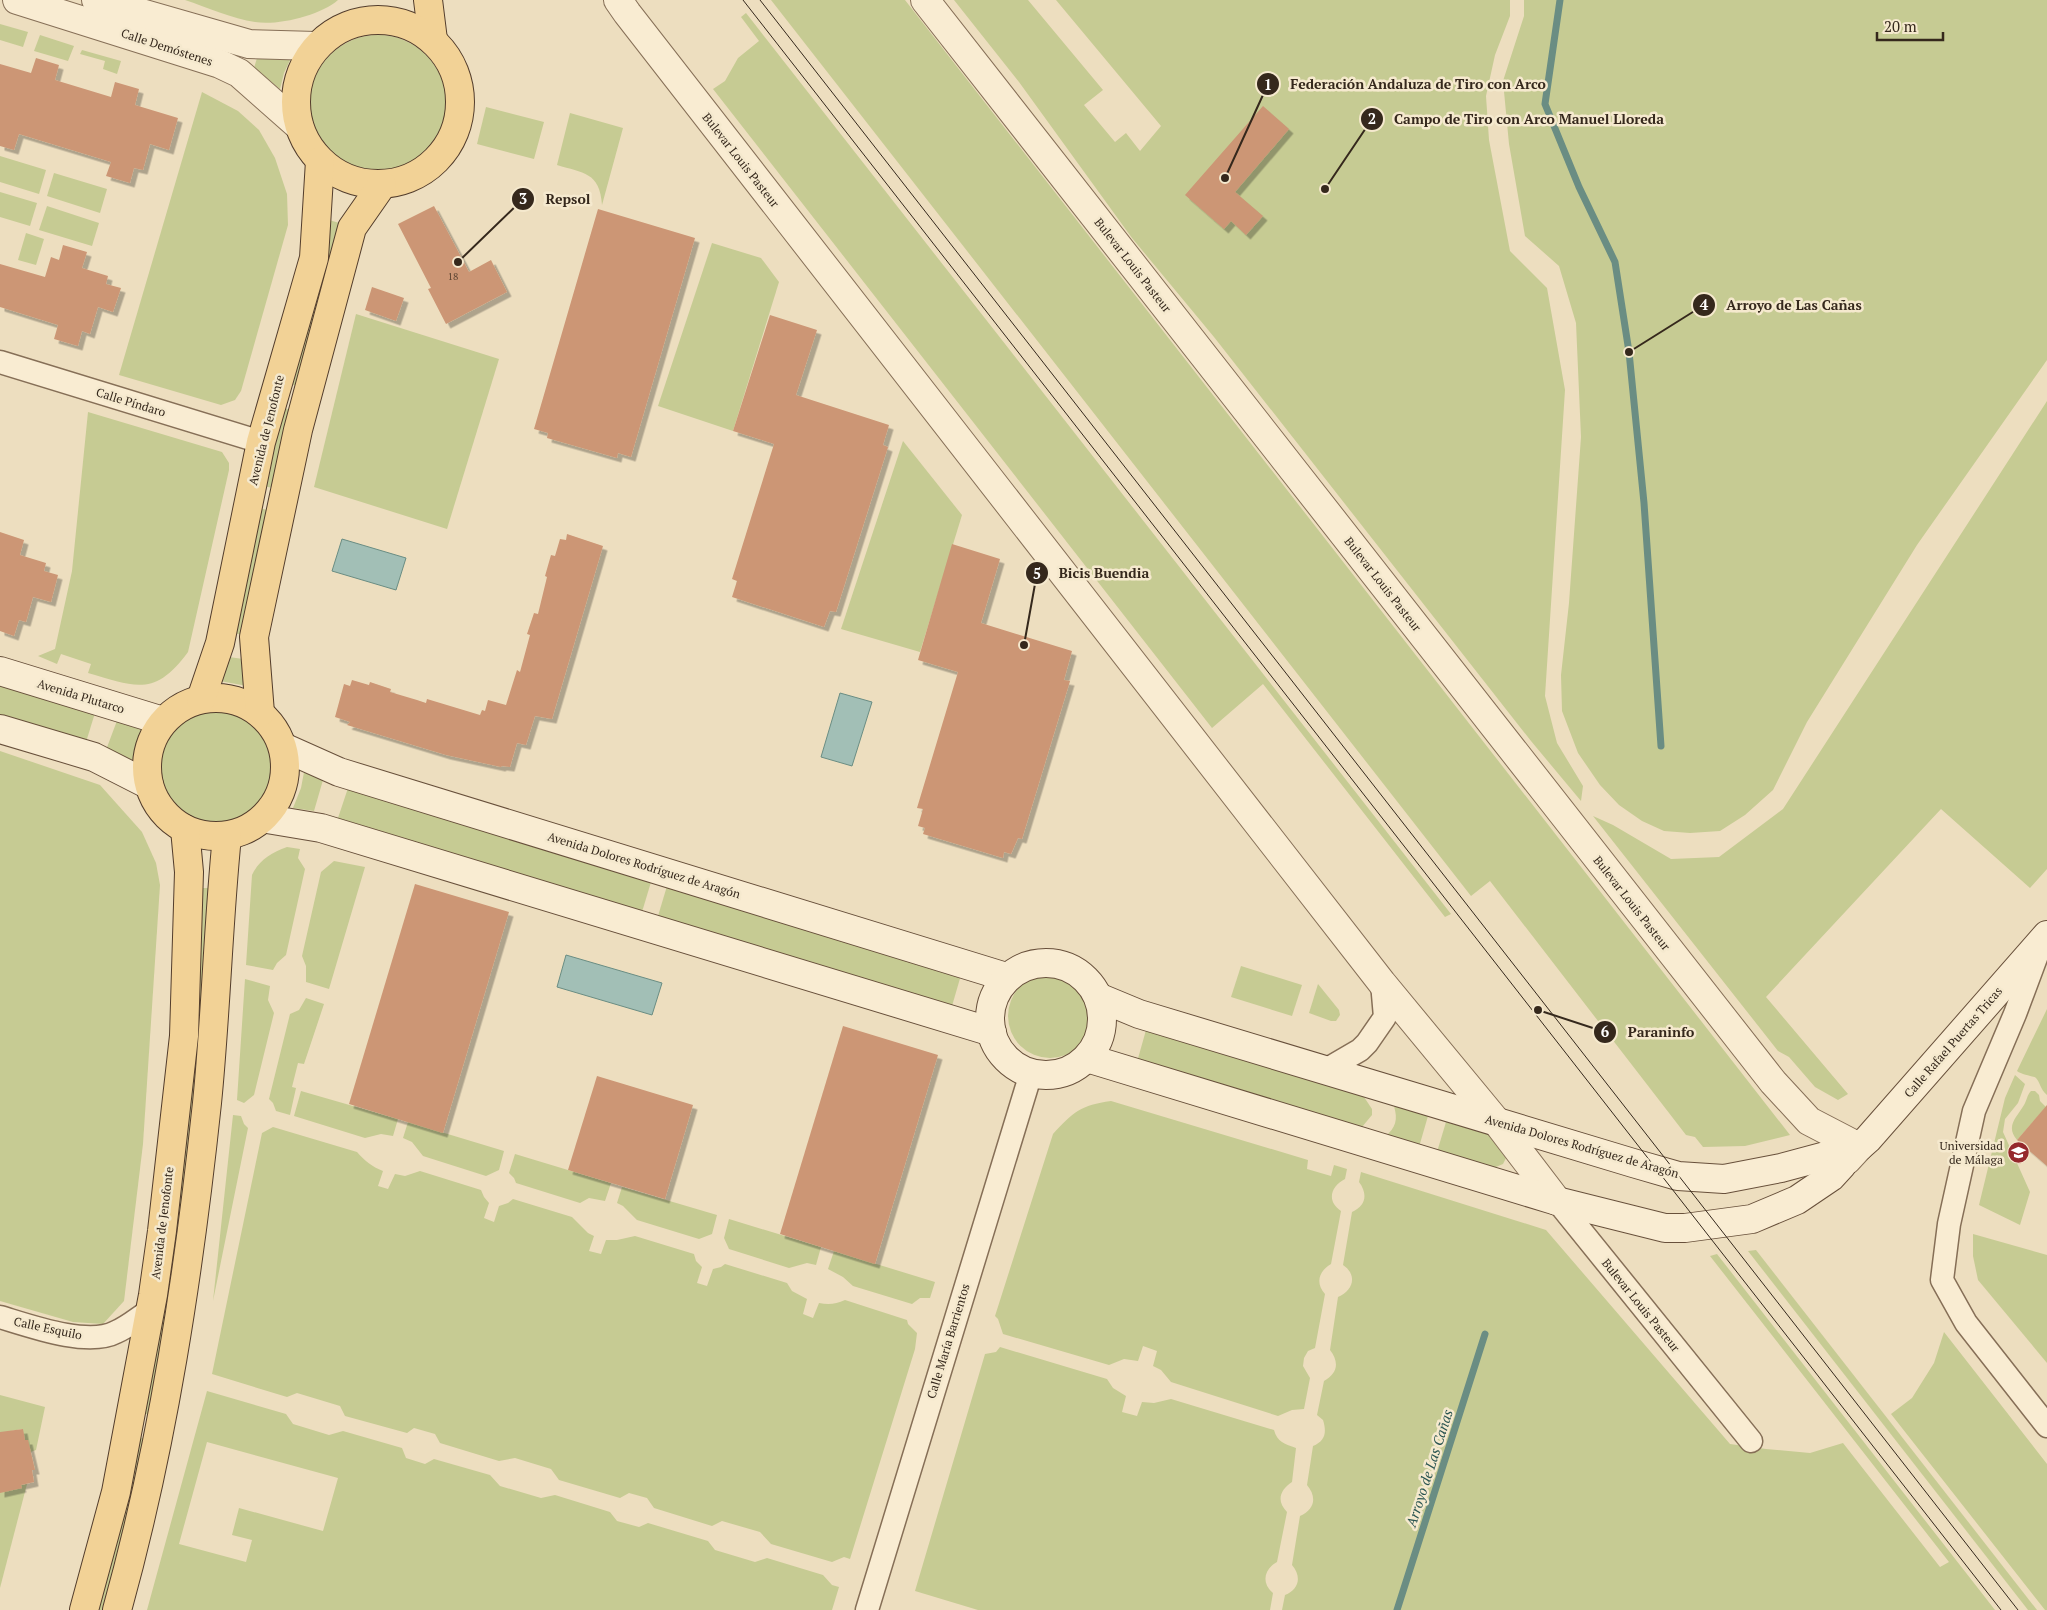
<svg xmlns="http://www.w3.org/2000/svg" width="2047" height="1610" font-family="'PT Serif',serif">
<defs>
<filter id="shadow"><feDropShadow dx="4.5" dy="4.5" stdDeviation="0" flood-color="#0004"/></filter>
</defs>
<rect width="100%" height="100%" fill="#eddebf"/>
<g fill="#c6cb93" fill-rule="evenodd">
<path d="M185 0H338C321 15 278 26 255 22 233 19 206 7 185 0Z"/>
<path d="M771 0H905L1790 1135 1745 1146 1703 1147 1695 1137 1686 1135 1490 881 1471 896Z"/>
<path d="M954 0H1028L1103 90 1084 105 1115 142 1126 133 1140 151 1161 126 1056 0H1510V16L1495 55 1486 96 1489 140 1510 251 1547 288 1565 390 1545 696 1557 743 1583 786 1581 801 1531 741 1214 337 1132 238 1019 82Z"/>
<path d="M1524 0H2047V360L1917 545 1807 722 1773 790 1745 815 1720 831 1690 833 1664 831 1642 821 1619 805 1600 785 1578 753 1562 711 1561 675 1569 603 1581 437 1576 323 1559 266 1525 236 1509 144 1503 81 1524 16Z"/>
<path d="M746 13 1451 914 1445 917 1263 684 1212 728 713 89 725 81 738 58 759 41 741 17Z"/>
<path d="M0 24 28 32 23 47 0 40Z"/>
<circle cx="378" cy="103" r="68"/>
<path d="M40 35 74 46 68 61 34 51Z"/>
<path d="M82 50 121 61 117 74 103 69 105 61 80 54Z"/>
<path d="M292 56 284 73 280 89 254 68 257 58Z"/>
<path d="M202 92 238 111 259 130 275 158 287 194 288 225 241 391 235 400 221 405 119 375Z"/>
<path d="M486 107 544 122 534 159 477 144Z"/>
<path d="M570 113 623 128 602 205C600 172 583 173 557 165Z"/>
<path d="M0 156 46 170 39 194 0 182Z"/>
<path d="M54 173 107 189 100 213 47 196Z"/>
<path d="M0 192 37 203 30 226 0 217Z"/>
<path d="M47 206 99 223 92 246 39 230Z"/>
<path d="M329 220 343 224 296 386 288 383Z"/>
<path d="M26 233 44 239 36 265 18 260Z"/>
<path d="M712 243 761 258 779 282 733 431 658 406Z"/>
<path d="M356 314 499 359 447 529 314 487Z"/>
<path d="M2047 401V869L2030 888 1941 809 1766 997 1848 1094 1838 1100 1815 1087 1789 1057 1778 1051 1593 816 1613 825 1671 859 1719 857 1783 809Z"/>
<path d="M281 407 291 410 273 488 263 486Z"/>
<path d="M88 412 222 452 229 463V470L188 652C155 697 136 687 88 673L91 664 61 654 57 664 38 656 55 649 72 571Z"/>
<path d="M903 441 962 515 920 652 841 629Z"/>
<path d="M258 508 268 510 243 635 233 633Z"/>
<path d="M229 657 243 659 247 686 220 681Z"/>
<path d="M0 684 95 713 86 742 0 716Z"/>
<circle cx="219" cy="766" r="58"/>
<path d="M118 718 143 725 136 744 133 765 106 750Z"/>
<path d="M0 751 100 785 142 832 156 863 160 885 143 1144 124 1301 103 1324 73 1322 0 1301Z"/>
<path d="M305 767 323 780 314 811 293 808 301 788Z"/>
<path d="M348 788 651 882 642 912 338 818Z"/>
<path d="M287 847 300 849 298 858 305 869 286 955 277 963 273 970 246 965 252 875C259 860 271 853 287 847Z"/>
<path d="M334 861 365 867 329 989 306 982V966L302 956 321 872Z"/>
<path d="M667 886 961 975 952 1006 658 916Z"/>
<path d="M201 888H211L196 1111 173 1288H166Z"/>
<path d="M1241 966 1302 985 1292 1016 1231 997Z"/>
<circle cx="1050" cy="1016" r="42"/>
<path d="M245 979 270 986 268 1000 274 1013 254 1095 244 1103 237 1100Z"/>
<path d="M1318 984 1339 1010 1340 1015 1336 1021H1331L1309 1013Z"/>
<path d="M306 998 324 1004 304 1064 298 1063 292 1087 296 1088 290 1115 276 1111 273 1103 269 1099 290 1014 299 1010Z"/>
<path d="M2047 1009V1095C2040 1089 2040 1082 2036 1078 2034 1076 2022 1075 2017 1071Z"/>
<path d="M1146 1030 1364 1097 1372 1109V1115L1362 1127 1354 1128 1137 1062Z"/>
<path d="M2015 1075 2025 1084 2018 1103 2005 1119 2003 1132 2030 1192 2020 1225 1979 1205 2005 1098Z"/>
<path d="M301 1091 398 1119 393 1136 381 1134 365 1138 294 1116Z"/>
<path d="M2031 1091H2035L2039 1095 2040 1101 2046 1107 2017 1140C2005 1126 2017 1117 2024 1105 2027 1100 2027 1095 2031 1091Z"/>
<path d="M1111 1101 1308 1160 1307 1169 1331 1176 1334 1165 1347 1169 1345 1179C1331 1186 1326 1201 1341 1211L1331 1264C1319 1271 1315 1283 1325 1294L1315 1348 1308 1351 1304 1358 1303 1366 1310 1378 1304 1409 1292 1410 1278 1416 1171 1382 1161 1370 1153 1366 1157 1351 1143 1346 1138 1361 1124 1359 1109 1365 1003 1334 998 1319 995 1316 1053 1134C1073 1112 1081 1105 1111 1101Z"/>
<path d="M1394 1106 1428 1116 1419 1147 1385 1137C1396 1127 1398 1120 1394 1106Z"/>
<path d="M233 1115 241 1116 244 1124 248 1128 213 1301Z"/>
<path d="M408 1122 504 1151 499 1170 486 1176 423 1156 412 1142 403 1138Z"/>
<path d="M1446 1122 1488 1134 1506 1158 1503 1164 1491 1169 1437 1152Z"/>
<path d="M273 1127 357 1152C364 1160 372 1167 383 1171L378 1186 388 1189 395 1174 405 1176 420 1171 481 1190 484 1197 489 1203 484 1218 494 1222 499 1206 508 1203 513 1199 572 1217 588 1233 594 1236 589 1251 601 1254 606 1240H617L635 1236 694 1254 696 1261 702 1267 697 1283 707 1286 713 1269 721 1267 725 1264 787 1283 792 1291 807 1299 803 1314 813 1318 819 1303C829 1305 836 1304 845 1300L907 1320 908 1324 917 1333 915 1349 850 1559 844 1557 832 1562 771 1544 760 1532 722 1521 712 1526 654 1508 647 1498 629 1493 620 1498 559 1480 551 1469 515 1458 499 1461 440 1443 435 1434 414 1428 407 1433 345 1416 340 1406 297 1393 287 1397 212 1374 262 1133Z"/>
<path d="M515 1154 611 1183 605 1201 589 1198 580 1203 516 1183 514 1178 509 1173Z"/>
<path d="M1361 1172 1546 1230 1730 1444 1766 1449 1810 1453 1843 1443 1940 1567 1949 1562 1710 1256 1717 1254 1995 1610H1282L1285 1595C1299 1589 1302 1577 1292 1565L1300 1516C1315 1509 1317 1497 1307 1485L1313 1446C1325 1441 1327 1433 1323 1420L1317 1415 1324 1381C1337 1374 1340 1363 1330 1350L1338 1297C1353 1291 1358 1275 1343 1265L1352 1212C1366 1206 1368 1194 1359 1182Z"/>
<path d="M622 1187 717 1215 712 1234 699 1239 637 1220 623 1206 617 1203Z"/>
<path d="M729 1219 821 1247 816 1265 807 1263 789 1268 729 1249 724 1238Z"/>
<path d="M1973 1234 2047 1255V1363L1978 1280 1973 1256Z"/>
<path d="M1756 1250 2037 1610H2028L1748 1251Z"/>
<path d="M834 1251 935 1282 930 1298H920L912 1304 853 1286 843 1277 828 1269Z"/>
<path d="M161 1313 170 1314 151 1415 142 1413Z"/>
<path d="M1944 1332 2047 1464V1610H2045L1891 1414 1912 1398 1934 1363Z"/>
<path d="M1000 1347 1107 1379 1113 1388 1126 1396 1122 1412 1137 1416 1142 1402 1154 1403 1171 1399 1274 1430C1277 1442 1285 1444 1296 1448L1292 1482C1280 1490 1276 1501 1287 1512L1277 1562C1264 1569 1261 1583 1273 1593L1270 1610H978L915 1591 985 1354 996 1352Z"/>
<path d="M207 1391 286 1414 293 1424 329 1435 343 1431 402 1448 406 1458 425 1464 434 1459 490 1475 500 1486 541 1498 555 1495 610 1512 617 1521 639 1527 648 1523 708 1541 715 1550 755 1562 767 1558 823 1575 832 1585 839 1587 832 1610H147ZM207 1442 338 1478 323 1531 239 1508 232 1535 252 1540 246 1562 179 1544Z"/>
<path d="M0 1395 45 1407 36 1450 28 1453 22 1429 0 1433Z"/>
<path d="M138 1437 146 1439 106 1610H97Z"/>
<path d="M27 1484 0 1588V1489Z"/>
</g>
<g fill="#a2bfb6" stroke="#6a8d83">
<path d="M342 539 406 558 396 590 332 571Z"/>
<path d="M840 693 872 702 852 766 821 757Z"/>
<path d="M566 955 662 983 652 1015 557 987Z"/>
</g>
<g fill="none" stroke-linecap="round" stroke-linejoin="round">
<g stroke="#6a8d83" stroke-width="7">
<path d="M1560 0 1545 104 1579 187 1615 262 1629 352 1644 503 1661 746"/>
<path d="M1397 1610 1485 1334"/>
</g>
</g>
<g fill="#cc9675" filter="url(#shadow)">
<path d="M36 58 59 65 55 80 111 97 115 82 139 89 135 105 178 118 169 150 150 144 143 170 134 168 130 183 106 176 111 162 19 134 14 150 0 146V64L31 73Z"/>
<path d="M1263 106 1289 129 1235 192 1263 216 1246 235 1231 221 1224 229 1185 195Z"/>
<path d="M434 206 469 272 491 260 507 292 446 324 428 289 431 288 398 224Z"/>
<path d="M598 209 695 238 631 457 618 453 617 458 547 438 548 433 534 429Z"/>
<path d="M63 245 87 252 82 268 108 276 106 284 121 288 113 312 98 307 90 334 82 331 78 346 54 339 58 325 0 307V264L45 277 51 257 59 260Z"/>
<path d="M372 287 404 298 396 321 365 310Z"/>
<path d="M770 315 817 330 796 395 889 425 883 445 888 447 836 612 830 611 824 627 732 597 737 581 732 579 774 444 733 431Z"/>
<path d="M0 532 24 540 20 555 46 563 44 571 58 575 51 602 33 597 26 622 19 620 14 636 0 631Z"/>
<path d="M567 534 603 546 552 719 535 716 526 745 517 743 510 767 502 766 501 767 446 755 347 725 350 722 335 717 344 684 350 686 352 680 369 685 370 682 391 689 390 692 417 700 426 703 427 699 480 715 482 710 485 711 488 700 506 705 517 670 520 672 530 635 527 634 534 613 538 614 547 577 545 576 551 555 555 556 560 539 566 540Z"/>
<path d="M952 544 1000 559 981 623 1072 651 1064 680 1070 681 1022 839 1018 838 1011 854 1004 852 1003 858 923 834 925 828 918 826 923 809 917 808 958 672 918 660Z"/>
<path d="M415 884 509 912 443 1133 349 1104Z"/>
<path d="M843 1026 938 1055 875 1264 780 1234Z"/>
<path d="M597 1076 693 1105 665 1199 568 1170Z"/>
<path d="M2047 1105V1166L2017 1140Z"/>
<path d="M23 1429 25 1440H28L35 1470H32L34 1482 21 1485 22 1488 0 1493V1432Z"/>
</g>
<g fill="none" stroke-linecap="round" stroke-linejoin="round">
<defs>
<g id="minor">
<path d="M0 362 261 442"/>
<path d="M2040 947 2015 1014 1974 1111 1949 1224 1942 1280 1966 1323 2047 1426"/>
<path d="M1324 1071 1360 1050 1367 1043 1385 1017 1382 983"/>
<path d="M1557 1201 1751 1441"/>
<path d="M0 1317C30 1326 88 1347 116 1332 128 1327 138 1318 149 1311"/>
<path d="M867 1610 1031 1073"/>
</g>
<g id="tertiary">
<path d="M17 0 220 64 239 73 299 126"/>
<path d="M96 0 249 44 316 46"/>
<path d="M618 0 627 13 1382 983 1496 1121 1557 1201"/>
<path d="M925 0 1773 1082 1809 1121 1859 1147 1847 1160"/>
</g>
<g id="secondary">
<path d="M0 671 163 721"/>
<path d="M0 729 94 757 149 785"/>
<path d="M283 747 339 772 1006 977"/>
<path d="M267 819 321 828 992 1032"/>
<circle cx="1046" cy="1019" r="56"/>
<path d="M1098 997 1139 1014 1633 1163 1678 1176 1724 1179 1781 1168 1859 1147 1868 1139 2047 935"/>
<path d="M1087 1058 1557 1201 1665 1228H1685L1752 1219 1797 1200 1831 1177 1842 1165"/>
</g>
<g id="primary">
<path d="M428 0 433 40"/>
<circle cx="378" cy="102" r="82"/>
<circle cx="216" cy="767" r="69"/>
<path d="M201 699 220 643 261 442 314 258 320 161"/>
<path d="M260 713 254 637 298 430 352 228 382 185"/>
<path d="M84 1610 116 1492 153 1295 162 1231 184 1036 189 872 185 829"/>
<path d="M117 1610C163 1445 189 1273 207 1103 216 1014 218 925 227 836"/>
</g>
</defs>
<use href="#minor" stroke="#866f57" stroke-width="25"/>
<use href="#tertiary" stroke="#866f57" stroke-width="30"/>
<use href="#secondary" stroke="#68503b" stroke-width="30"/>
<use href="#primary" stroke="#533d2c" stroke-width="30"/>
<use href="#minor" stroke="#f9ecd2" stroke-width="22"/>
<use href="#tertiary" stroke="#f9ecd2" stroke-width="28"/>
<use href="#secondary" stroke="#f9ecd2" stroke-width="28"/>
<use href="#primary" stroke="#f2d296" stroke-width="28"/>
<g stroke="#35281c" stroke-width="1">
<path d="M743 0 2001 1610"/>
<path d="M760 0 2018 1610"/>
</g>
</g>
<defs>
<symbol id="university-disc" viewBox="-11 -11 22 22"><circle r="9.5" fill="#95282c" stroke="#f5e9ce"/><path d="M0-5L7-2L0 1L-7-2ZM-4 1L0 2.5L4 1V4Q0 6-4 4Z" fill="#fff"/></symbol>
</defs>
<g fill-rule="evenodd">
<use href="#university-disc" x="2006" y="1140" width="25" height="25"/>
</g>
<g text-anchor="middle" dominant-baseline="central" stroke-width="5" stroke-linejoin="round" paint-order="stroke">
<g font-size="10" fill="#5b4432">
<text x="453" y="276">18</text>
</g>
<g font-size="12" fill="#35281c" stroke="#f5e9ce">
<text transform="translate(167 47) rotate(18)">Calle Demóstenes</text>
<text transform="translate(741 160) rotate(52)">Bulevar Louis Pasteur</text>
<text transform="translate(1133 265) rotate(52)">Bulevar Louis Pasteur</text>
<text transform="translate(131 402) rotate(17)">Calle Píndaro</text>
<text transform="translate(266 430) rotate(-76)">Avenida de Jenofonte</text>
<text transform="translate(1383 584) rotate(52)">Bulevar Louis Pasteur</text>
<text transform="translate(81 696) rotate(17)">Avenida Plutarco</text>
<text transform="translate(644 865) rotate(17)">Avenida Dolores Rodríguez de Aragón</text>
<text transform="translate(1632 903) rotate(52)">Bulevar Louis Pasteur</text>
<text transform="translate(1953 1042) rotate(-49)">Calle Rafael Puertas Tricas</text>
<text transform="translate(1582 1146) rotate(16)">Avenida Dolores Rodríguez de Aragón</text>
<text transform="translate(162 1223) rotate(-83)">Avenida de Jenofonte</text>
<text transform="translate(1641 1305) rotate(51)">Bulevar Louis Pasteur</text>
<text transform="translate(48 1328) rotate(12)">Calle Esquilo</text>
<text transform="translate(948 1341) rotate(-73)">Calle María Barrientos</text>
</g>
<g font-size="12" fill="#35281c" stroke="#f5e9ce" text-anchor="end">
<text x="2003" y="1145">Universidad<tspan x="2003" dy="14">de Málaga</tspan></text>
</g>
<g font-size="14" font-style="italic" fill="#2b5551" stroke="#f5e9ce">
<text transform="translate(1429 1468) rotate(-72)">Arroyo de Las Cañas</text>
</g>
</g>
<path fill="none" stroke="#35281c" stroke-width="2" d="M1225 178L1268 84M1325 189L1372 119M458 262L523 199M1629 352L1704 305M1024 645L1037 573M1538 1010L1605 1032"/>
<g fill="#35281c" stroke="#f5e9ce" stroke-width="2">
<circle cx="1225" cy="178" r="5"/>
<circle cx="1325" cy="189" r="5"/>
<circle cx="458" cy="262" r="5"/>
<circle cx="1629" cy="352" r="5"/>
<circle cx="1024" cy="645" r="5"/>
<circle cx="1538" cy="1010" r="5"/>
<circle cx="1268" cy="84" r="12"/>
<circle cx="1372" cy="119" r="12"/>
<circle cx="523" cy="199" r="12"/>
<circle cx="1704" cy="305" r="12"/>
<circle cx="1037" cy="573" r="12"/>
<circle cx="1605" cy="1032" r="12"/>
</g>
<g font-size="15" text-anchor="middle" font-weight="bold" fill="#fff">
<text x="1268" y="90">1</text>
<text x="1372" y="124">2</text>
<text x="523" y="204">3</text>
<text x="1704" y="310">4</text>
<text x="1037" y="579">5</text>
<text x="1605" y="1037">6</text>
</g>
<g font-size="14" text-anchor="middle" font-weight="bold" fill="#35281c" stroke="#f5e9ce" stroke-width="5" stroke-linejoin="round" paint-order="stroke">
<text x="1418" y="89">Federación Andaluza de Tiro con Arco</text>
<text x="1529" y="124">Campo de Tiro con Arco Manuel Lloreda</text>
<text x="568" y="204">Repsol</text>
<text x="1794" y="310">Arroyo de Las Cañas</text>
<text x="1104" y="578">Bicis Buendia</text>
<text x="1661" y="1037">Paraninfo</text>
</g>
<path d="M1877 32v8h66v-8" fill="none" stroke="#35281c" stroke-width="2.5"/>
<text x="1884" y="32" font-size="15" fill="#35281c" stroke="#f5e9ce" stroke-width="4" paint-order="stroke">20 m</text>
</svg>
